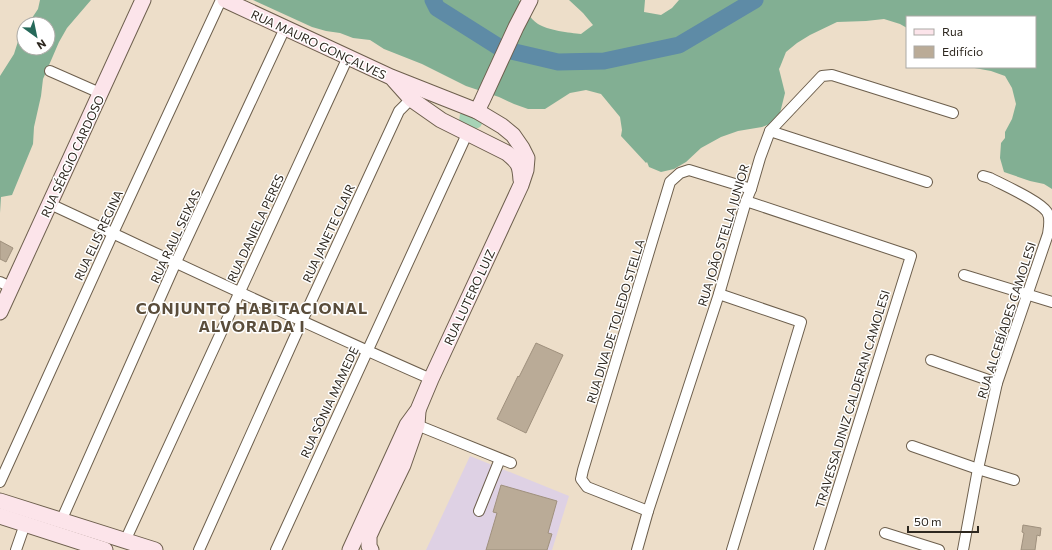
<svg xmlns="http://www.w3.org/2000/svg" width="1052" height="550" font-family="Commissioner,sans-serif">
<rect width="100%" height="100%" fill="#eddec9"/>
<path fill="#ded1e4" d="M470 456 569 496 552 550H426Z"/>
<path fill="#a6d3b6" d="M463 113 480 119 482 124 480 127 474 130 459 121 460 114Z"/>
<g fill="#82af93">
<path d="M40 0H91L67 28 59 42 43 79 41 96 34 127 33 144 12 195 1 197 0 213V76L14 54 20 35 24 29V48H48V24H28L38 9Z"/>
<path d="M253 0H519C524 8 530 19 538 24 547 30 570 33 581 34L593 25 583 13 569 0H645L644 12 661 15 672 8 679 0H1052V189L1044 184 1030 181 1004 172 1000 158 1001 143 1005 138V132L1012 119 1016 104 1012 88 1005 76 991 71 969 67H1035V17H907V28L900 24 884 19 866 21 837 22 810 35 797 43 786 52 780 67 779 69 785 93 778 121 762 127 738 131 721 137 701 148 686 162 674 169 661 172 649 167 647 162 646 163 621 136 622 130 620 117 601 94 586 90 570 93 545 109H528L514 104 499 97 466 86 422 64 384 49 370 40 353 38 340 33 326 31 312 27Z"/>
</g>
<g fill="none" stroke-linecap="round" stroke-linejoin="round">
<path stroke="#5e8ba6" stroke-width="17" d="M433 0 437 8 502 49 558 62 604 61 679 45 755 0"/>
</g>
<g fill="#baab97" stroke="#9f907d">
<path d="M0 241 13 248 6 262 0 259Z"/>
<path d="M536 343 563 355 526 433 497 419 518 376 519 377Z"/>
<path d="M501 485 557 501 548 533 552 534 547 550H486L497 513 493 512Z"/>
<path d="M1023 525 1041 528 1040 536 1037 535 1035 550H1021L1024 533 1022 532Z"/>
</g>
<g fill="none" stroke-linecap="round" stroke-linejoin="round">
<defs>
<g id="street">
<path d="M50 71 100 93"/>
<path d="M770 131 927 182"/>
<path d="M746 201 911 256 819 550"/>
<path d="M50 204C177 263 303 323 431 379"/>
<path d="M964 275 1052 302"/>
<path d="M0 282 11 287"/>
<path d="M719 294 801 322 732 550"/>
<path d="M931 360 997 383"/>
<path d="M412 423 511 463"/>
<path d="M912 446 978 469 1014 480"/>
<path d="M0 482 113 233 221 0"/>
<path d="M479 511 500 459"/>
<path d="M648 511 587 487 581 479 583 470 670 182 680 173 689 170 751 189"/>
<path d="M61 521 176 262 285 28"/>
<path d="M885 533 939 550"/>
<path d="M125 541 348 57"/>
<path d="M16 550 25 524"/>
<path d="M199 550 302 321 399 111 411 99 415 97"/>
<path d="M276 550 467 134"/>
<path d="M637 550 648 511 719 294 746 201 751 189 760 158 770 131 822 76 832 75 953 113"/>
<path d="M963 550 978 469 997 383 1048 234C1049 227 1051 218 1047 212 1040 201 1003 185 990 178L983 176"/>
</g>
<g id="secondary">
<path d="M225 0 391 77 477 111 502 126 513 135 522 148 527 158 526 170 521 185 431 379 418 410 407 425 350 550"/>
<path d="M394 80 411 99 441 120 507 153C519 163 520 165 521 180"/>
<path d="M477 111 482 101 516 27 530 0"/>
<path d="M0 312 143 0"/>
<path d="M0 501 155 550"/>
<path d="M0 516 105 550"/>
<path d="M371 550 369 546V536L374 525 403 465 417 425 418 411"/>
</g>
</defs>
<use href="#street" stroke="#6d5f4d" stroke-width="12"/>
<use href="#secondary" stroke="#6d5f4d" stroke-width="17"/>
<use href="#street" stroke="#fff" stroke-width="10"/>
<use href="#secondary" stroke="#fce4ea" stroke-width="15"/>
</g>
<g text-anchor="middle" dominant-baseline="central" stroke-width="3" stroke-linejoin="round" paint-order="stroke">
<g font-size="12" fill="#2d271f" stroke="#fff">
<text transform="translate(319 44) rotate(25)">RUA MAURO GONÇALVES</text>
<text transform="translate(72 156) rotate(-65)">RUA SÉRGIO CARDOSO</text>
<text transform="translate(255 228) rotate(-65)">RUA DANIELA PERES</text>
<text transform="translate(328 233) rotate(-65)">RUA JANETE CLAIR</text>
<text transform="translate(98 235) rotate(-65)">RUA ELIS REGINA</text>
<text transform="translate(723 235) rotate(-73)">RUA JOÃO STELLA JUNIOR</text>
<text transform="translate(175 236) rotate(-65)">RUA RAUL SEIXAS</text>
<text transform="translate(469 297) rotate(-65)">RUA LUTERO LUIZ</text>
<text transform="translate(1006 320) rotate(-72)">RUA ALCEBÍADES CAMOLESI</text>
<text transform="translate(615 321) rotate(-73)">RUA DIVA DE TOLEDO STELLA</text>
<text transform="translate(852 399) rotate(-73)">TRAVESSA DINIZ CALDERAN CAMOLESI</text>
<text transform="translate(329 402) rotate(-65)">RUA SÔNIA MAMEDE</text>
</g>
<g font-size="16" font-weight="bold" letter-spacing="1" fill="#5a4d3b" stroke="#fff">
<text x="252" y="307">CONJUNTO HABITACIONAL<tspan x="252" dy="18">ALVORADA I</tspan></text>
</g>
</g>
<rect x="906" y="16" width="130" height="52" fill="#ffffff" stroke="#aba9a5"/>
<rect x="914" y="29" width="20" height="6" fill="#fce4ea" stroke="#aba9a5"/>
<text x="942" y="36" font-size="12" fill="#2d271f">Rua</text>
<rect x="914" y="46" width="20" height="12" fill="#baab97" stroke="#aba9a5"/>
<text x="942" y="56" font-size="12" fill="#2d271f">Edifício</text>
<g transform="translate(36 36) rotate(147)"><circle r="19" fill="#ffffff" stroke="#aba9a5"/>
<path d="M0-3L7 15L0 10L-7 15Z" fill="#26695a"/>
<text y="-6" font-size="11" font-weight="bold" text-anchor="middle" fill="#2d271f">N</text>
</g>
<path d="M908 526v6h70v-6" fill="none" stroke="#2d271f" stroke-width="2"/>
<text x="914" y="526" font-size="12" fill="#2d271f" stroke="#ffffff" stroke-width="3" paint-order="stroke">50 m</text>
</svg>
